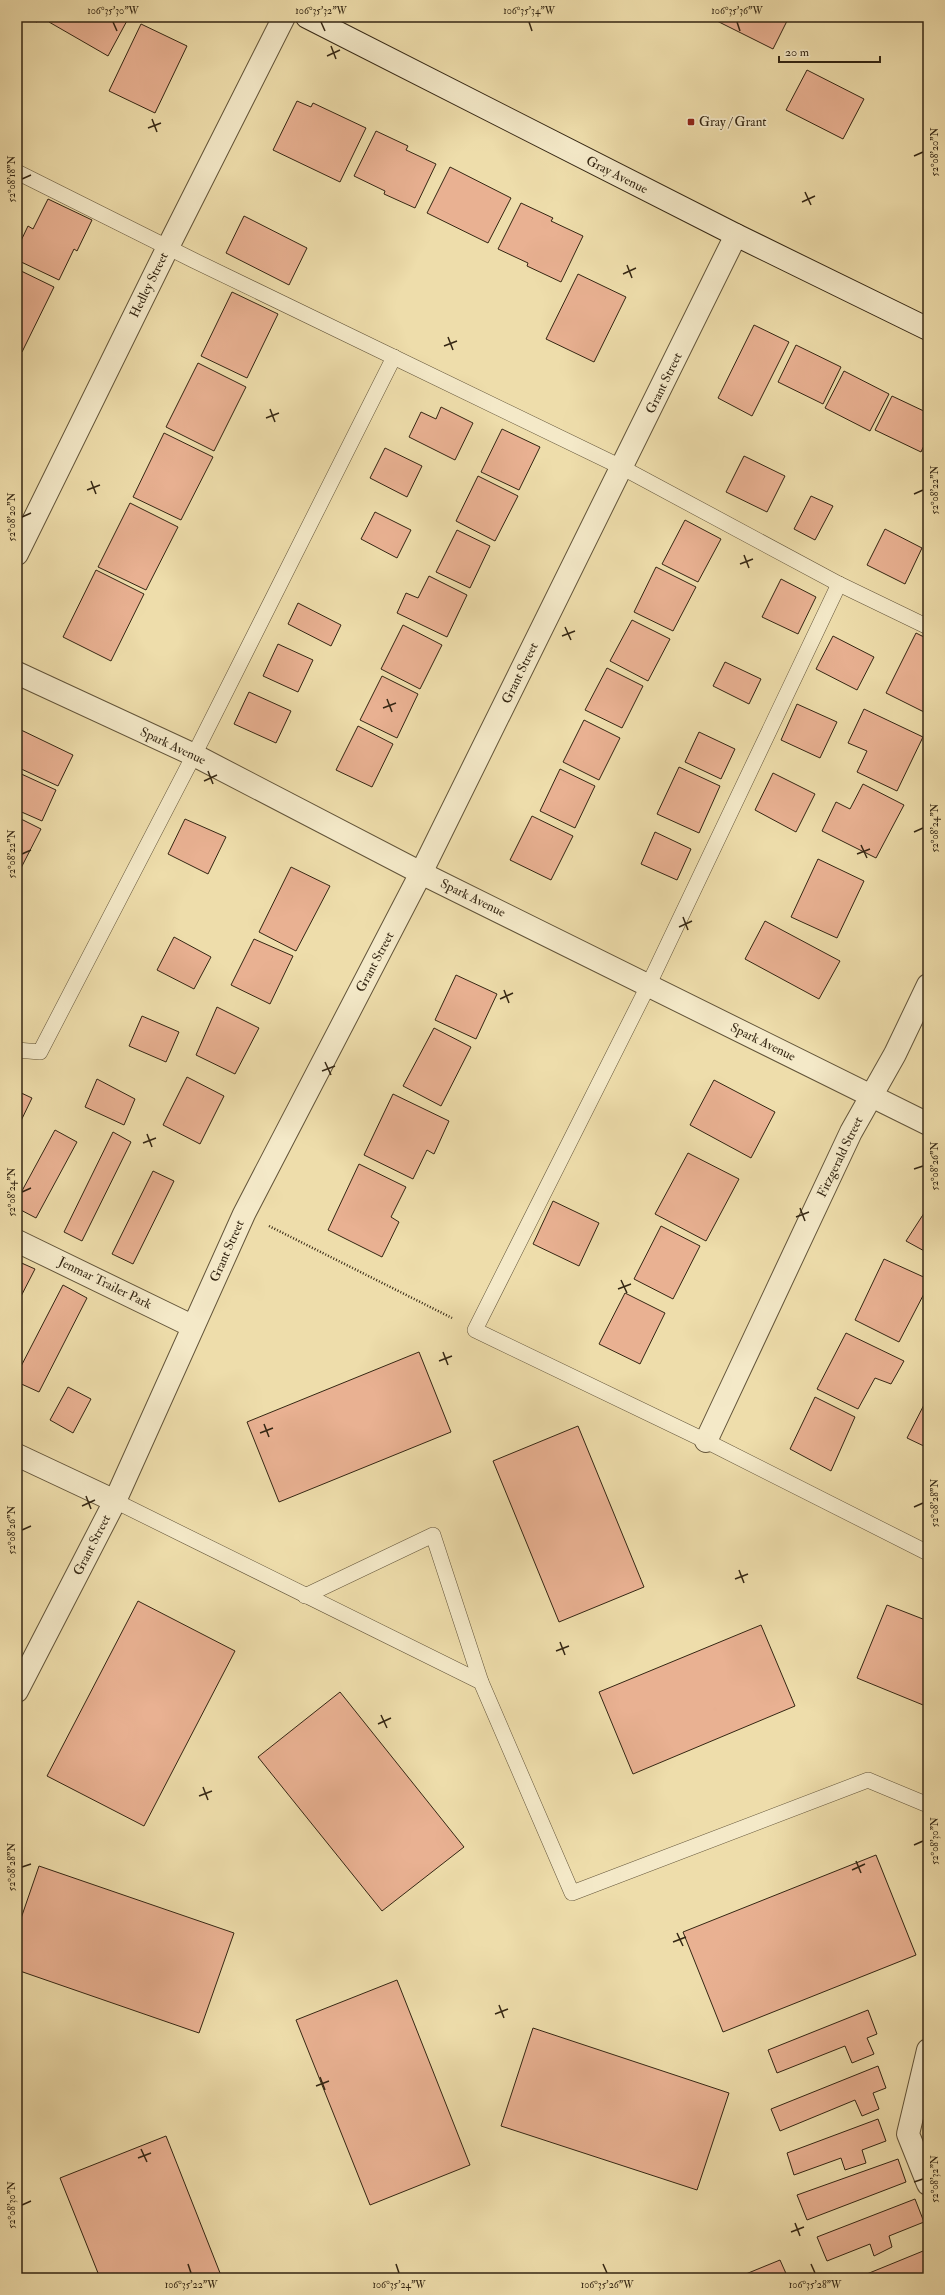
<svg xmlns="http://www.w3.org/2000/svg" width="945" height="2295" font-family="'IM FELL Double Pica',serif">
<rect width="100%" height="100%" fill="#eeddab"/>
<filter id="stains"><feTurbulence type="fractalNoise" baseFrequency=".005" numOctaves="4"/><feColorMatrix values="0 0 0 0 .2 0 0 0 0 .09 0 0 0 0 .02 0 0 0 .5 -.17"/></filter>
<radialGradient id="worn" r=".72"><stop offset=".6" stop-color="#630" stop-opacity="0"/><stop offset="1" stop-color="#630" stop-opacity=".3"/></radialGradient>
<g fill="#e9b192" stroke="#342613">
<path d="M27 17H39L37 22Z"/>
<path d="M51 17H129L108 56 49 22Z"/>
<path d="M709 17H789L773 49Z"/>
<path d="M141 24 187 46 155 113 109 91Z"/>
<path d="M807 70 864 99 843 139 786 110Z"/>
<path d="M297 101 311 107 313 103 366 128 340 182 273 150Z"/>
<path d="M376 131 408 146 406 150 436 164 415 208 384 194 385 191 354 176Z"/>
<path d="M450 167 511 198 488 243 427 213Z"/>
<path d="M48 199 92 220 77 251 74 249 59 280 17 260V249L28 226 33 229Z"/>
<path d="M521 203 553 218 551 221 583 236 561 282 527 266 528 263 498 249Z"/>
<path d="M244 216 307 248 289 285 226 253Z"/>
<path d="M17 269 54 287 22 352 17 350Z"/>
<path d="M578 274 626 297 594 362 546 339Z"/>
<path d="M232 292 278 314 247 378 201 356Z"/>
<path d="M754 325 789 342 752 416 718 398Z"/>
<path d="M796 345 841 367 823 404 778 382Z"/>
<path d="M198 363 246 387 214 451 166 427Z"/>
<path d="M844 371 889 394 870 431 825 408Z"/>
<path d="M892 396 928 413V437L921 452 875 430Z"/>
<path d="M441 407 473 423 455 460 409 437 421 412 436 419Z"/>
<path d="M502 429 540 447 519 490 481 472Z"/>
<path d="M164 433 213 457 181 520 133 497Z"/>
<path d="M385 448 422 466 407 497 370 478Z"/>
<path d="M744 456 785 476 767 512 726 492Z"/>
<path d="M478 476 518 496 495 541 456 521Z"/>
<path d="M811 496 833 506 815 540 794 529Z"/>
<path d="M130 503 178 527 146 590 98 567Z"/>
<path d="M375 512 411 530 397 558 361 539Z"/>
<path d="M685 520 721 539 698 582 662 564Z"/>
<path d="M885 529 922 548 905 584 867 565Z"/>
<path d="M457 530 490 546 470 588 436 572Z"/>
<path d="M656 567 696 587 673 631 634 612Z"/>
<path d="M96 570 144 594 111 661 63 637Z"/>
<path d="M429 576 467 595 447 637 397 613 406 593 418 598Z"/>
<path d="M781 579 816 597 798 634 762 617Z"/>
<path d="M298 603 341 625 331 646 288 624Z"/>
<path d="M632 620 670 639 648 681 610 661Z"/>
<path d="M403 625 442 645 420 689 381 669Z"/>
<path d="M916 633 928 639V714L886 693Z"/>
<path d="M833 636 874 657 857 690 816 669Z"/>
<path d="M278 644 313 660 298 692 263 676Z"/>
<path d="M725 662 761 679 749 704 713 686Z"/>
<path d="M607 668 643 686 622 728 585 710Z"/>
<path d="M382 676 418 694 397 738 360 720Z"/>
<path d="M249 692 291 711 276 743 234 724Z"/>
<path d="M797 704 837 722 820 758 781 740Z"/>
<path d="M864 709 923 737 897 791 857 772 867 751 848 743Z"/>
<path d="M584 720 620 738 599 780 563 762Z"/>
<path d="M358 726 393 744 372 787 336 770Z"/>
<path d="M19 729 73 755 58 786 17 767V733Z"/>
<path d="M699 732 735 749 721 779 685 762Z"/>
<path d="M679 767 720 786 699 833 657 814Z"/>
<path d="M560 769 595 786 575 828 540 811Z"/>
<path d="M17 772 56 790 42 821 17 810Z"/>
<path d="M773 773 815 794 796 832 755 810Z"/>
<path d="M863 784 904 805 876 858 822 831 836 802 850 809Z"/>
<path d="M532 816 573 836 551 880 510 860Z"/>
<path d="M17 817 41 829 21 868 17 867Z"/>
<path d="M185 819 226 837 208 874 168 854Z"/>
<path d="M655 832 691 849 677 880 641 864Z"/>
<path d="M818 859 864 881 837 938 791 917Z"/>
<path d="M291 867 330 886 296 951 259 932Z"/>
<path d="M765 921 840 961 819 999 745 959Z"/>
<path d="M174 937 211 957 194 989 157 970Z"/>
<path d="M254 939 293 956 270 1004 231 985Z"/>
<path d="M456 975 497 994 476 1039 435 1020Z"/>
<path d="M217 1007 259 1028 235 1074 196 1055Z"/>
<path d="M142 1016 179 1032 166 1062 129 1046Z"/>
<path d="M434 1028 471 1047 441 1106 403 1086Z"/>
<path d="M187 1077 224 1096 200 1144 163 1125Z"/>
<path d="M97 1079 135 1099 124 1125 85 1107Z"/>
<path d="M714 1080 775 1112 751 1158 690 1125Z"/>
<path d="M17 1091 32 1098 17 1129Z"/>
<path d="M393 1094 449 1121 434 1154 427 1150 413 1179 364 1155Z"/>
<path d="M55 1130 77 1142 36 1218 17 1208V1200Z"/>
<path d="M113 1132 131 1142 82 1241 64 1232Z"/>
<path d="M688 1153 739 1179 706 1241 655 1214Z"/>
<path d="M359 1164 406 1187 391 1217 399 1222 382 1257 328 1230Z"/>
<path d="M153 1171 174 1181 133 1264 112 1254Z"/>
<path d="M553 1201 599 1223 579 1266 533 1244Z"/>
<path d="M928 1207V1253L906 1241Z"/>
<path d="M661 1226 700 1246 673 1299 634 1279Z"/>
<path d="M884 1259 928 1279V1286L899 1342 855 1320Z"/>
<path d="M17 1261 35 1269 17 1304Z"/>
<path d="M63 1285 87 1298 39 1392 17 1382V1374Z"/>
<path d="M625 1293 665 1313 640 1364 599 1344Z"/>
<path d="M846 1333 904 1361 891 1384 875 1378 858 1409 817 1389Z"/>
<path d="M419 1352 451 1432 279 1502 247 1422Z"/>
<path d="M68 1387 91 1399 73 1433 50 1420Z"/>
<path d="M815 1397 855 1417 831 1471 790 1449Z"/>
<path d="M928 1397V1448L907 1438Z"/>
<path d="M578 1426 644 1587 559 1622 493 1461Z"/>
<path d="M138 1601 235 1651 144 1826 47 1776Z"/>
<path d="M887 1605 928 1621V1707L857 1678Z"/>
<path d="M761 1625 795 1706 633 1774 599 1692Z"/>
<path d="M340 1692 464 1847 382 1911 258 1757Z"/>
<path d="M876 1855 916 1955 723 2032 683 1932Z"/>
<path d="M39 1866 234 1933 199 2033 17 1970V1930Z"/>
<path d="M397 1980 470 2165 370 2205 296 2020Z"/>
<path d="M868 2010 877 2034 867 2038 874 2054 852 2063 845 2046 777 2073 768 2050Z"/>
<path d="M533 2028 729 2093 697 2190 501 2126Z"/>
<path d="M878 2066 886 2088 873 2093 879 2109 862 2116 855 2100 780 2131 771 2109Z"/>
<path d="M878 2119 886 2141 862 2150 866 2163 845 2170 841 2158 794 2175 787 2153Z"/>
<path d="M166 2136 222 2278H100L60 2178Z"/>
<path d="M898 2159 906 2182 807 2220 797 2195Z"/>
<path d="M915 2199 924 2222 889 2236 892 2247 874 2256 870 2244 827 2261 817 2237Z"/>
<path d="M928 2249V2275L920 2278H857Z"/>
<path d="M780 2260 788 2278H736Z"/>
</g>
<g fill="none" stroke-linecap="round" stroke-linejoin="round">
<defs>
<g id="lane">
<path d="M17 172 193 260 623 468 839 584 928 627"/>
<path d="M839 584 648 986 475 1330 706 1441 928 1553"/>
<path d="M17 1050 40 1052 194 755 394 357"/>
<path d="M115 1501 481 1682 572 1893 868 1780 928 1805"/>
<path d="M305 1596 433 1535 481 1682"/>
</g>
<g id="street">
<path d="M17 554 168 247 284 17"/>
<path d="M17 673 194 755 421 873 928 1124"/>
<path d="M17 1241 192 1326"/>
<path d="M706 1441 851 1132 895 1054 928 985"/>
<path d="M17 1455 115 1501"/>
<path d="M17 1691 115 1501 244 1214 421 873 736 235"/>
<path d="M928 2050 908 2134 928 2184"/>
</g>
<path id="secondary" d="M307 17 736 235 928 329"/>
</defs>
<use href="#lane" stroke="#625439" stroke-width="16"/>
<use href="#street" stroke="#625439" stroke-width="24"/>
<use href="#secondary" stroke="#342613" stroke-width="24"/>
<path stroke="#342613" stroke-width="2.5" stroke-dasharray="1 2" stroke-linecap="butt" d="M269 1226 452 1318"/>
<use href="#lane" stroke="#f4e9c8" stroke-width="15"/>
<use href="#street" stroke="#f4e9c8" stroke-width="22"/>
<use href="#secondary" stroke="#f4e9c8" stroke-width="22"/>
</g>
<path fill="none" stroke="#342613" stroke-width="1.5" d="M113 22 117 31M321 22 325 31M529 22 532 31M737 22 740 31M331 46 336 59M327 56 340 50M152 119 157 132M148 128 161 123M914 156 923 152M22 179 31 175M805 192 811 205M802 202 815 196M627 265 632 278M623 274 636 268M448 337 453 350M444 346 457 341M270 409 275 422M266 418 279 413M91 481 96 494M87 490 100 485M914 494 923 490M22 517 31 513M744 555 749 568M740 564 753 559M565 627 571 640M562 636 575 631M387 699 392 712M383 708 396 703M208 771 213 784M204 781 217 775M914 832 923 828M861 845 867 858M22 854 31 850M857 854 870 849M683 917 688 930M679 927 692 921M504 990 509 1003M500 999 513 993M325 1062 331 1075M322 1071 335 1066M147 1134 152 1147M143 1143 156 1138M914 1169 923 1166M22 1192 31 1188M800 1208 805 1221M796 1217 809 1212M621 1280 627 1293M618 1289 631 1284M443 1352 448 1365M439 1361 452 1356M264 1424 269 1437M260 1433 273 1428M86 1496 91 1509M82 1506 95 1500M914 1507 923 1503M22 1530 31 1526M739 1570 744 1583M735 1579 748 1574M560 1642 565 1655M556 1651 569 1646M381 1715 387 1728M378 1724 391 1718M203 1787 208 1800M199 1796 212 1791M914 1845 923 1841M856 1861 861 1873M22 1867 31 1864M852 1870 865 1864M677 1933 683 1946M673 1942 686 1937M499 2005 504 2018M495 2014 508 2009M320 2077 325 2090M316 2086 329 2081M141 2149 147 2162M138 2158 151 2153M914 2182 923 2179M22 2205 31 2201M795 2223 800 2236M791 2232 804 2227M188 2264 191 2273M396 2264 399 2273M603 2264 607 2273M811 2264 815 2273"/>
<rect fill="#8f2418" stroke="#f4e9c8" stroke-width="1.5" x="687" y="118" width="8" height="8" rx="2"/>
<g text-anchor="middle" dominant-baseline="central" stroke-width="3.5" stroke-linejoin="round" paint-order="stroke">
<g font-size="13" fill="#342613" stroke="#f4e9c8" text-anchor="start">
<text x="699" y="122">Gray / Grant</text>
</g>
<g font-size="13" fill="#342613" stroke="#f4e9c8">
<text transform="translate(617 175) rotate(27)">Gray Avenue</text>
<text transform="translate(149 285) rotate(-64)">Hedley Street</text>
<text transform="translate(664 383) rotate(-64)">Grant Street</text>
<text transform="translate(520 673) rotate(-64)">Grant Street</text>
<text transform="translate(173 746) rotate(25)">Spark Avenue</text>
<text transform="translate(473 898) rotate(26)">Spark Avenue</text>
<text transform="translate(375 962) rotate(-62)">Grant Street</text>
<text transform="translate(763 1042) rotate(26)">Spark Avenue</text>
<text transform="translate(840 1157) rotate(-64)">Fitzgerald Street</text>
<text transform="translate(227 1251) rotate(-66)">Grant Street</text>
<text transform="translate(105 1283) rotate(26)">Jenmar Trailer Park</text>
<text transform="translate(92 1545) rotate(-63)">Grant Street</text>
</g>
</g>
<rect width="945" height="2295" fill="none" stroke="#eeddab" stroke-width="44"/>
<path d="M779 56v6h101v-6" fill="none" stroke="#342613" stroke-width="2"/>
<text x="785" y="56" font-size="12" fill="#342613" stroke="#f4e9c8" stroke-width="3" paint-order="stroke">20 m</text>
<rect x="22" y="22" width="901" height="2251" fill="none" stroke="#342613" stroke-width="1.5"/>
<g font-size="10" text-anchor="middle" fill="#342613">
<text x="113" y="14">106°35'30"W</text>
<text x="321" y="14">106°35'32"W</text>
<text x="529" y="14">106°35'34"W</text>
<text x="737" y="14">106°35'36"W</text>
<text transform="translate(934 152) rotate(-90)" y="4">52°08'20"N</text>
<text transform="translate(11 179) rotate(-90)" y="4">52°08'18"N</text>
<text transform="translate(934 490) rotate(-90)" y="4">52°08'22"N</text>
<text transform="translate(11 517) rotate(-90)" y="4">52°08'20"N</text>
<text transform="translate(934 828) rotate(-90)" y="4">52°08'24"N</text>
<text transform="translate(11 854) rotate(-90)" y="4">52°08'22"N</text>
<text transform="translate(934 1166) rotate(-90)" y="4">52°08'26"N</text>
<text transform="translate(11 1192) rotate(-90)" y="4">52°08'24"N</text>
<text transform="translate(934 1503) rotate(-90)" y="4">52°08'28"N</text>
<text transform="translate(11 1530) rotate(-90)" y="4">52°08'26"N</text>
<text transform="translate(934 1841) rotate(-90)" y="4">52°08'30"N</text>
<text transform="translate(11 1867) rotate(-90)" y="4">52°08'28"N</text>
<text transform="translate(934 2179) rotate(-90)" y="4">52°08'32"N</text>
<text transform="translate(11 2205) rotate(-90)" y="4">52°08'30"N</text>
<text x="191" y="2288">106°35'22"W</text>
<text x="399" y="2288">106°35'24"W</text>
<text x="607" y="2288">106°35'26"W</text>
<text x="815" y="2288">106°35'28"W</text>
</g>
<rect width="100%" height="100%" filter="url(#stains)"/>
<rect width="100%" height="100%" fill="url(#worn)"/>
</svg>
